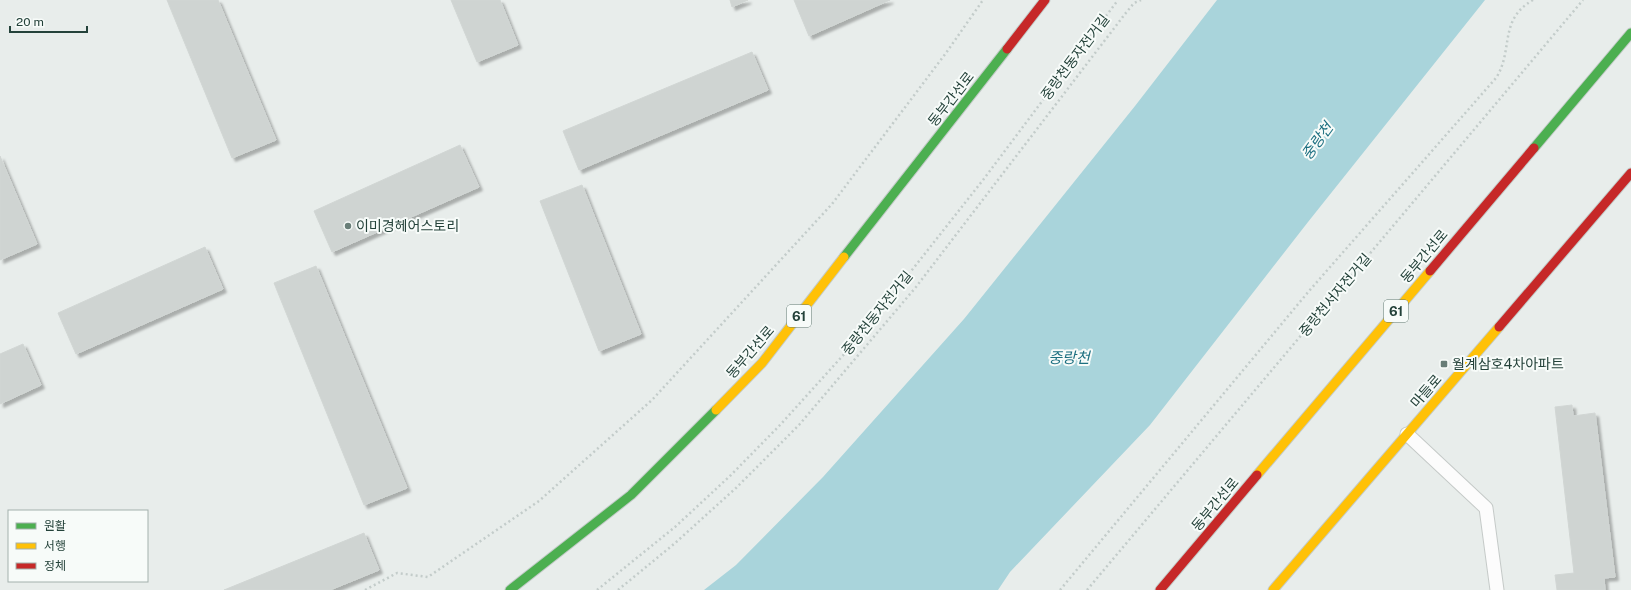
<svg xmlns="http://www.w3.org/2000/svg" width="1631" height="590" font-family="'Public Sans','Noto Sans KR',sans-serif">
<defs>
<filter id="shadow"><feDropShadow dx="3.5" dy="3.5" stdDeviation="1" flood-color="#0004"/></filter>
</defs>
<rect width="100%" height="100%" fill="#e8edeb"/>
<path fill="#a9d4db" d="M1217 0H1485L1308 222 1150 425 1010 572 998 590H704L736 565 823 477 964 319 1135 106Z"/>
<g fill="#cfd4d2" stroke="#d1d6d4" filter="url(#shadow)">
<path d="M167 0H218L276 140 232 158Z"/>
<path d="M451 0H500L518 45 477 62Z"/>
<path d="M730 0H748L732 7Z"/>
<path d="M794 0H890L809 36Z"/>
<path d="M752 52 768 90 579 170 563 131Z"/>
<path d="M460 145 479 187 332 252 314 211Z"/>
<path d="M0 156 37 244 0 260Z"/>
<path d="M582 185 641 334 599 351 540 201Z"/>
<path d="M205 247 223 289 76 354 58 313Z"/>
<path d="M316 266 407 488 364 505 274 283Z"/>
<path d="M23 344 41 385 0 404V354Z"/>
<path d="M1572 405 1573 416 1595 413 1615 577 1604 578 1605 590H1557L1555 575 1574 573 1555 407Z"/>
<path d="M364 533 379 570 330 590H224Z"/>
</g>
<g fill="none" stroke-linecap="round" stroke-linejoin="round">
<defs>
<path id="lane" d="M1407 434 1486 508 1497 590"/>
<g id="fast">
<path d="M1534 148 1631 33"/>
<path d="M844 257 1007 49"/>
<path d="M510 590 631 495 716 410"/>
</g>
<g id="slow">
<path d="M716 410 762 363 844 257"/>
<path d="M1257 475 1430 271"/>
<path d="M1273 590 1499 327"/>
</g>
<g id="jam">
<path d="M1007 49 1045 0"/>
<path d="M1430 271 1534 148"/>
<path d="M1499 327 1631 173"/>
<path d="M1160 590 1257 475"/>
</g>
</defs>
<use href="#lane" stroke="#c5cac8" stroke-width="15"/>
<use href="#fast" stroke="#c3cbc8" stroke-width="11"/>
<use href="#slow" stroke="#c3cbc8" stroke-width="11"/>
<use href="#jam" stroke="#c3cbc8" stroke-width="11"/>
<g stroke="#c3ccca" stroke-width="2.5" stroke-dasharray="2 3" stroke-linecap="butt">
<path d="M365 590 397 573 428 577 539 501 652 400 832 204 946 53 983 0"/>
<path d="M597 590 675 527 731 475 781 424 856 341 983 180 1118 0"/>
<path d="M618 590 674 544 736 488 799 425 916 287 1125 14 1134 3 1141 0"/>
<path d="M1060 590 1309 291 1496 78C1514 50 1498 20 1533 0"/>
<path d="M1087 590 1583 0"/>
</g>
<use href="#lane" stroke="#fcfcfc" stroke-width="13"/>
<use href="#fast" stroke="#4caf50" stroke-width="9"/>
<use href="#slow" stroke="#ffc107" stroke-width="9"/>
<use href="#jam" stroke="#c62828" stroke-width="9"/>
</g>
<g fill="#697e78" stroke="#f7fbf9" stroke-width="1.5">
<circle cx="348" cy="226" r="4"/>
<rect x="1440" y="360" width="8" height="8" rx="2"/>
</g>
<g text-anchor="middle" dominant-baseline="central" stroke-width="4" stroke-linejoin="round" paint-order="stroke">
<g fill="#f7fbf9" stroke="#637a73" stroke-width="1">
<rect x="1384" y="300" width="24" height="22" rx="3"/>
<rect x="787" y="305" width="24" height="22" rx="3"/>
</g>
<g font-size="13" font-weight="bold" fill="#24423a">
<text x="1396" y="311">61</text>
<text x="799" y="316">61</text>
</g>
<g font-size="14" fill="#24423a" stroke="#f7fbf9">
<text transform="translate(1075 57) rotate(-53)">중랑천동자전거길</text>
<text transform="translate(951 99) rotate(-52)">동부간선로</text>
<text transform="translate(1424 256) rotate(-50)">동부간선로</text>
<text transform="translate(1335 295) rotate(-50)">중랑천서자전거길</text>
<text transform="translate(877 313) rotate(-51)">중랑천동자전거길</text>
<text transform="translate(750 352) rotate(-49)">동부간선로</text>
<text transform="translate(1426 391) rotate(-49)">마들로</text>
<text transform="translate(1215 504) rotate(-50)">동부간선로</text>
</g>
<g font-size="14" fill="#24423a" stroke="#f7fbf9" text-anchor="start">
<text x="356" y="226">이미경헤어스토리</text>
<text x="1452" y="364">월계삼호4차아파트</text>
</g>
<g font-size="15" font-style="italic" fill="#1c6f80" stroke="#f7fbf9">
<text transform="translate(1317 141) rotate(-54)">중랑천</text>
<text x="1069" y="357">중랑천</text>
</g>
</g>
<rect x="8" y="510" width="140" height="72" fill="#f7fbf9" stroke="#a3b1ad"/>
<rect x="16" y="523" width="20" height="6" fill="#4caf50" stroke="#a3b1ad"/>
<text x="44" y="530" font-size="12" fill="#24423a">원활</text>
<rect x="16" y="543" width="20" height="6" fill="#ffc107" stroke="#a3b1ad"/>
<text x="44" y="550" font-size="12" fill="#24423a">서행</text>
<rect x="16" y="563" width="20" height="6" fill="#c62828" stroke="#a3b1ad"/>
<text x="44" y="570" font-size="12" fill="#24423a">정체</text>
<path d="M10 26v6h77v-6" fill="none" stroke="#24423a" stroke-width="2"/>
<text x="16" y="26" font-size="12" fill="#24423a" stroke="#f7fbf9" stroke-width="3" paint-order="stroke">20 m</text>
</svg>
